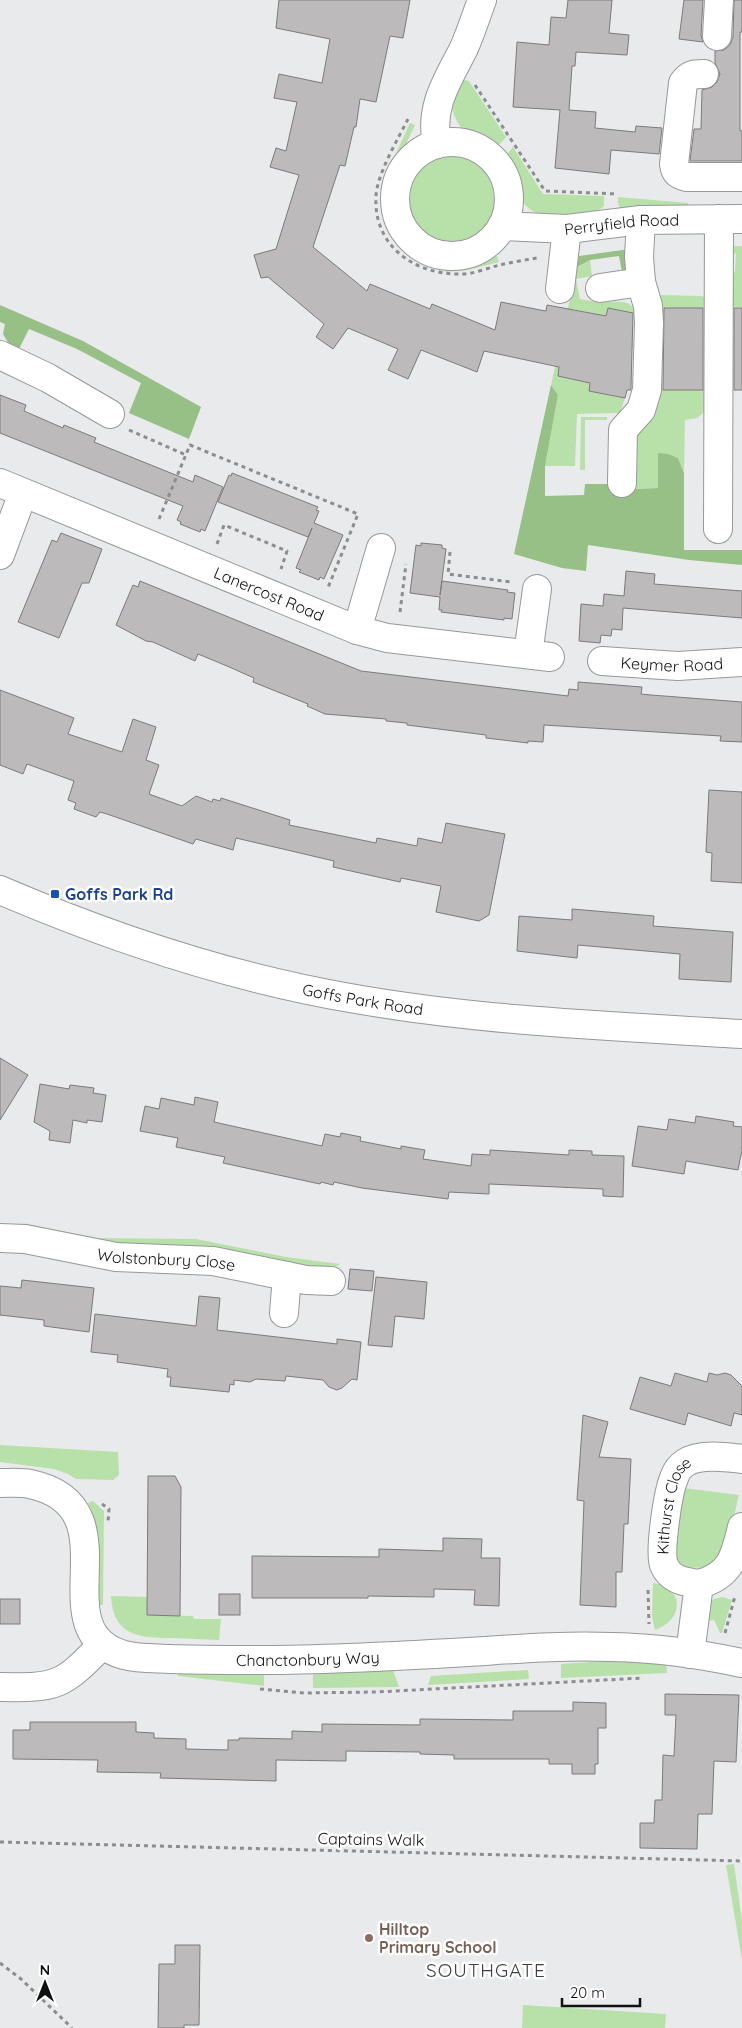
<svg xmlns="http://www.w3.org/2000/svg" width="742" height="2028" font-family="Quicksand,sans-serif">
<rect width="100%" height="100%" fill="#e9eaec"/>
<g fill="#b8e1a9">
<path d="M459 79 469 81 506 137 500 144C477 149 451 125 452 102 453 95 457 86 459 79Z"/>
<path d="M410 123 415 125 389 180 384 179Z"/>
<path d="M513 147 543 194 604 196V206C598 213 584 212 575 213 548 217 528 219 517 190 512 178 511 168 504 158Z"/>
<circle cx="453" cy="198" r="47"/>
<path d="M618 197 688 203V208H620L618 203Z"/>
<path d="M731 246H742V307H725V280L735 272 736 254 725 249Z"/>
<path d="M497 256 499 262 468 270 445 272 450 266 473 263Z"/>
<path d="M590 260 592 276 576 279 580 299C588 300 596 302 605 302 626 302 625 299 642 315L608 308 606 316 572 309 558 376 590 383 589 391 625 398 620 413 577 414 575 466H545L558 395 551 385 577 267Z"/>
<path d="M657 295 702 296 708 299 711 308H661V389L711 390 708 409 697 418 685 420 684 472 678 458 658 453V488L632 489V440Z"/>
<path d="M581 417H607V420H585V470H580Z"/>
<path d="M18 1222 96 1238 196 1239 286 1257 340 1264 329 1270 98 1243Z"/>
<path d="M0 1445 118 1452 119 1475 113 1480 76 1479 68 1474 54 1469 0 1462Z"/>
<path d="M683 1488 739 1495C735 1510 730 1540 724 1552 714 1571 692 1571 676 1562L675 1556Z"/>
<path d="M93 1501 104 1511 103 1605H99C95 1572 104 1533 88 1503Z"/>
<path d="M653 1583C685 1587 684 1620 655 1630L652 1617Z"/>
<path d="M111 1596 147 1597V1615L193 1616 194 1619H221L219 1640C203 1639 188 1639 172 1638 139 1638 113 1636 111 1596Z"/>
<path d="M722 1597 732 1600 722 1633H720L714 1620 708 1621 709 1603 714 1599Z"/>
<path d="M635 1659 666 1662 667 1673 561 1678V1664Z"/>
<path d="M318 1670H393L399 1687 313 1688V1675Z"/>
<path d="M528 1670 529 1679 428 1685 431 1676Z"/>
<path d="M178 1671H264V1686L178 1676Z"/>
<path d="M734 1864 742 1921V1960L726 1865Z"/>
<path d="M523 2005 666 2014 665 2028H522Z"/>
</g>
<g fill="#96c085">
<path d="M630 249 627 269 622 272 619 256 590 260 577 267 579 256Z"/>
<path d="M0 305 83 341 201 407 189 439 129 413 141 383 77 349 29 329 19 349 9 344 3 334 5 324 0 322Z"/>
<path d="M551 385 558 395 545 466V496L584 495 585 484H612L614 490 658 488V453L668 454 678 458 684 473V550H742V565L689 560 588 545 586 571 562 568 514 554Z"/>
</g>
<g fill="#bcbabb" stroke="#7c7a7b">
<path d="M279 0H410L403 38 390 36 376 102 360 99 356 127H354L345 166 340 165 313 247 367 291 370 284 430 309 432 304 495 330 501 302 540 310 546 311 547 305 606 316 608 308 633 313 631 387V390H627L625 398 589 391 590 383 558 376 559 367 484 351 477 372 421 350 408 379 388 370 398 349 348 328 333 349 316 337 324 324 268 277 261 278 254 255 276 249 299 175 270 167 276 148 286 151 297 102 274 98 279 74 322 83 330 39 276 28Z"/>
<path d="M568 0H612L609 33 629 35 627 55 576 52 575 66H572L569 110 596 112 595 128 635 132 636 126 662 128 659 154 611 150 609 174 555 168 560 110 513 107 517 42 549 45 551 17 566 18Z"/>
<path d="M684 0H703L701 35 703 42 679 39Z"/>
<path d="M734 0H742V32H740V131H742V161H690L694 129H701L702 90 712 87 717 82 720 74 715 63V51L724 50 730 45 733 37Z"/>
<path d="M664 308H703V390H663Z"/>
<rect x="734" y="308" width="8" height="82"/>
<path d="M0 395 26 405 24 411 63 428 64 425 96 438 94 442 193 482 195 475 223 487 205 531 201 529 200 532 180 524 181 522 177 520 183 506 0 433Z"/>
<path d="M232 473 318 507 316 510 319 511 314 523 343 535 324 579 320 577 319 580 299 572 301 570 296 568 312 528 308 537 218 502 229 475 231 476Z"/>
<path d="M61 533 102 549 89 583H82L59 638 18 622 52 540 57 542Z"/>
<path d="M421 543 442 545V548L446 549 440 595 442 581 508 590 507 592 515 593 512 619 504 618V620L441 612 442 610H439L440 597 410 593 416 545 421 546Z"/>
<path d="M626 571 655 574 654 584 742 591V618L623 608 622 630 612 629 611 636 601 635 600 643 579 641 581 604 603 606 604 594 624 596Z"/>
<path d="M140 581 361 671 568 696 569 689 578 690V682L642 687 641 694 651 695 742 702V742L720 741 721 736 544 725 543 742 528 741V743L486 738V735L407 725V723L386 721V719L325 714 307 706 308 704 253 682 254 678 227 666 198 654 195 661 153 642 146 641 116 625 133 585 138 587Z"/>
<path d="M0 690 74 718 68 734 122 752 133 719 156 727 146 760 159 765 149 794 182 806 196 796 212 802 213 799 220 801 221 798 290 820 289 825 376 843 377 838 417 846 418 838 442 843 446 823 505 834 489 915 479 921 436 912 441 886 401 878 400 882 333 867 334 861 236 838 233 850 196 839 193 844 107 814 100 812 96 817 74 809 76 803 68 800 74 781 27 764 23 774 0 765Z"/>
<path d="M709 790 742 792V883L711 881 712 853 706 852Z"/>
<path d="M572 909 654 916 653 926 733 932 731 982 679 979 680 954 578 945 577 958 517 951 519 916 572 920Z"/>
<path d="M0 1058 28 1075 0 1120Z"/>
<path d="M40 1084 69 1089 70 1085 94 1088 93 1093 106 1095 102 1122 87 1120V1123L73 1120 70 1143 49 1140 50 1131 34 1122Z"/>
<path d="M195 1097 218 1102 214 1122 322 1146 325 1134 340 1137 341 1133 361 1137 360 1141 401 1149V1146L425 1150 423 1159 471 1166 472 1154 490 1155V1150L569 1155V1150L592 1151V1155L624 1156 623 1197 603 1196V1189L489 1184V1194L449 1192 448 1199 362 1188 334 1182 333 1185 321 1182 320 1184 223 1163 225 1157 176 1147 178 1138 140 1131 145 1106 159 1109 161 1098 194 1105Z"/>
<path d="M696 1116 734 1122 733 1126 742 1127V1150L738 1170 686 1161 684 1174 632 1166 638 1126 667 1130 669 1119 695 1123Z"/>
<path d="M350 1269 374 1271 372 1291 348 1289Z"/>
<path d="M376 1277 427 1282 424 1319 395 1316 392 1347 368 1345Z"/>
<path d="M22 1280 94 1288 89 1332 44 1326V1320L0 1315V1286L21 1288Z"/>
<path d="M199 1296 220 1298 217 1330 337 1344V1339L361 1342 357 1380 352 1379 342 1388 337 1390 329 1387 323 1380 286 1376 285 1381 256 1379 250 1382 234 1380V1385L230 1384 229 1392 170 1386 171 1377H167L168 1369 117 1362 118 1355 91 1352 95 1314 196 1326Z"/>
<path d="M675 1373 707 1382 709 1373 717 1375 725 1373 731 1375 742 1386V1415L734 1413 731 1426 688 1413 685 1425 630 1409 640 1377 671 1386Z"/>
<path d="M583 1415 608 1422 599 1457 631 1459 628 1524H624L622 1572H616V1607L580 1605 584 1501 577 1500Z"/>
<path d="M148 1476H175L181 1487 180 1616 147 1615Z"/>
<path d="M443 1538 482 1539 481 1558H500L499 1606 474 1605 475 1590 434 1589V1597L368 1596V1598H252V1556L379 1557V1549L443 1551Z"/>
<rect x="219" y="1594" width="21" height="21"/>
<rect x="0" y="1599" width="20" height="25"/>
<path d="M665 1694 739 1695 736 1762 714 1761 712 1814H698L697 1849 640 1848V1823H654L655 1800H662L663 1755 674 1756 676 1715H665Z"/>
<path d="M573 1702 606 1703V1728H598V1764H595V1774H572V1764H549V1759H454V1755L420 1754V1752L346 1751V1761L276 1760V1781L160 1778 161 1773 97 1772 98 1760 13 1759V1730H30V1722H136V1732L154 1733V1738L186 1739V1749L228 1750V1740H239V1738L292 1739V1731L322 1732V1724L420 1725V1719L513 1720V1711H573Z"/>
<path d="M175 1945H200L199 2025H184V2028H158L159 1964H175Z"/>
</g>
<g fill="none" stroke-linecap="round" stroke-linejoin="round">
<defs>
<g id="minor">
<path d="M717 36 719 0"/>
<path d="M704 74C694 74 689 74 683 83L674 164C675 173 678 175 687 177H742"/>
<circle cx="452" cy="199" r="57"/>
<path d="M437 144C429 106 448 80 464 48 471 32 476 16 482 0"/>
<path id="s1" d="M502 226 567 229 641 220 742 219"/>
<path d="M600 288 641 282 639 257 641 220"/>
<path d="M560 289 567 229"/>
<path d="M0 355 48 378 110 414"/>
<path id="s2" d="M0 483 357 630 387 638 550 657"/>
<path d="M622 483 623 430 641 410 647 390 649 323 648 306 641 282"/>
<path d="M718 529 719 219"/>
<path d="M0 555 23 493"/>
<path d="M357 630 381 548"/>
<path d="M528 654 537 589"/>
<path id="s3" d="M602 661 678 666 742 662"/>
<path id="s4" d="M0 890C112 938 229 977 350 998 479 1021 611 1026 742 1034"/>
<path id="s5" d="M0 1238 25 1239 116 1257 213 1261 306 1280 331 1281"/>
<path d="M284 1313 287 1276"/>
<path id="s6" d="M0 1483C10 1483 21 1482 30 1484 138 1507 37 1631 124 1655 139 1659 156 1658 172 1659 202 1660 233 1660 263 1660 332 1660 400 1656 468 1652 516 1649 564 1645 612 1647 656 1648 700 1654 742 1663"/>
<path d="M699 1584C731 1576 735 1556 742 1527"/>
<path id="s7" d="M690 1654 699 1584C685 1582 670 1580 664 1565 659 1551 668 1492 674 1478 676 1472 680 1466 685 1463 699 1453 726 1457 742 1459"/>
<path d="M0 1687C58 1688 62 1686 102 1645"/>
</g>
</defs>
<use href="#minor" stroke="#969899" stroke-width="30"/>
<g stroke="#8c8d8e" stroke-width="3" stroke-dasharray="4 4" stroke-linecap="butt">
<path d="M475 85 545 191 617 194"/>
<path d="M408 119C398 139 377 174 376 196 373 245 413 274 459 274 472 275 487 268 500 265 512 262 525 260 537 258"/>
<path d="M129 430 186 455"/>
<path d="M159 519 190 445 358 514 327 590"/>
<path d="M217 544 224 525 287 551 281 569"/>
<path d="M450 552 448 574 512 582"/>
<path d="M400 612 406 564"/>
<path d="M102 1504 109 1509 108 1522"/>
<path d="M648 1590 649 1624"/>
<path d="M725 1633 735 1596"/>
<path d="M260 1689 304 1693 376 1692 643 1678"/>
<path d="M0 1842 742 1861"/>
<path d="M0 1963 21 1979 72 2028"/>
</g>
<use href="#minor" stroke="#fff" stroke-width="28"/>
</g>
<rect fill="#1a4fb4" stroke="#fff" stroke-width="2" x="50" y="889" width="10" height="10" rx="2.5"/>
<circle fill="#8d6e63" stroke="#fff" stroke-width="2" cx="369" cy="1938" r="5"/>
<g text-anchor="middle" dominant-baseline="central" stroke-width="5" stroke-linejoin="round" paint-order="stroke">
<g font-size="16" fill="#0f1010" stroke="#fff">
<text stroke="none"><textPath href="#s1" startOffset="120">Perryfield Road</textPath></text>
<text stroke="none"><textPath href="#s2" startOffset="291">Lanercost Road</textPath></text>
<text stroke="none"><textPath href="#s3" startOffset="70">Keymer Road</textPath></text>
<text stroke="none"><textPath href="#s4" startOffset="380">Goffs Park Road</textPath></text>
<text stroke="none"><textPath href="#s5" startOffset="168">Wolstonbury Close</textPath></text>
<text stroke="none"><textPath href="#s7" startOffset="174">Kithurst Close</textPath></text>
<text stroke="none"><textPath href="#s6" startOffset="432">Chanctonbury Way</textPath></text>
<text transform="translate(371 1839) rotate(1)">Captains Walk</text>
</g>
<g font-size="16" font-weight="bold" fill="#164399" stroke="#fff" text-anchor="start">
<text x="65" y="894">Goffs Park Rd</text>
</g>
<g font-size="16" font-weight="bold" fill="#785e54" stroke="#fff" text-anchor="start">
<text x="379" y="1929">Hilltop<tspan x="379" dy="18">Primary School</tspan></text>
</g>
<g font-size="19" letter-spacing="1" fill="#3d3f40" stroke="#fff">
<text x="486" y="1970">SOUTHGATE</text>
</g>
</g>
<g transform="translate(45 1983)" stroke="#ffffff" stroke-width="4" paint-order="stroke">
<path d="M0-4L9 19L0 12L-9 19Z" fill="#0f1010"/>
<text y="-8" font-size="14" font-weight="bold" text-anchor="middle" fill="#0f1010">N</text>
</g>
<path d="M562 1998v8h78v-8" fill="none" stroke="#0f1010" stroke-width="2.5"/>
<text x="570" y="1998" font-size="15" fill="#0f1010" stroke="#ffffff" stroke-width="4" paint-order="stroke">20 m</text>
</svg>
